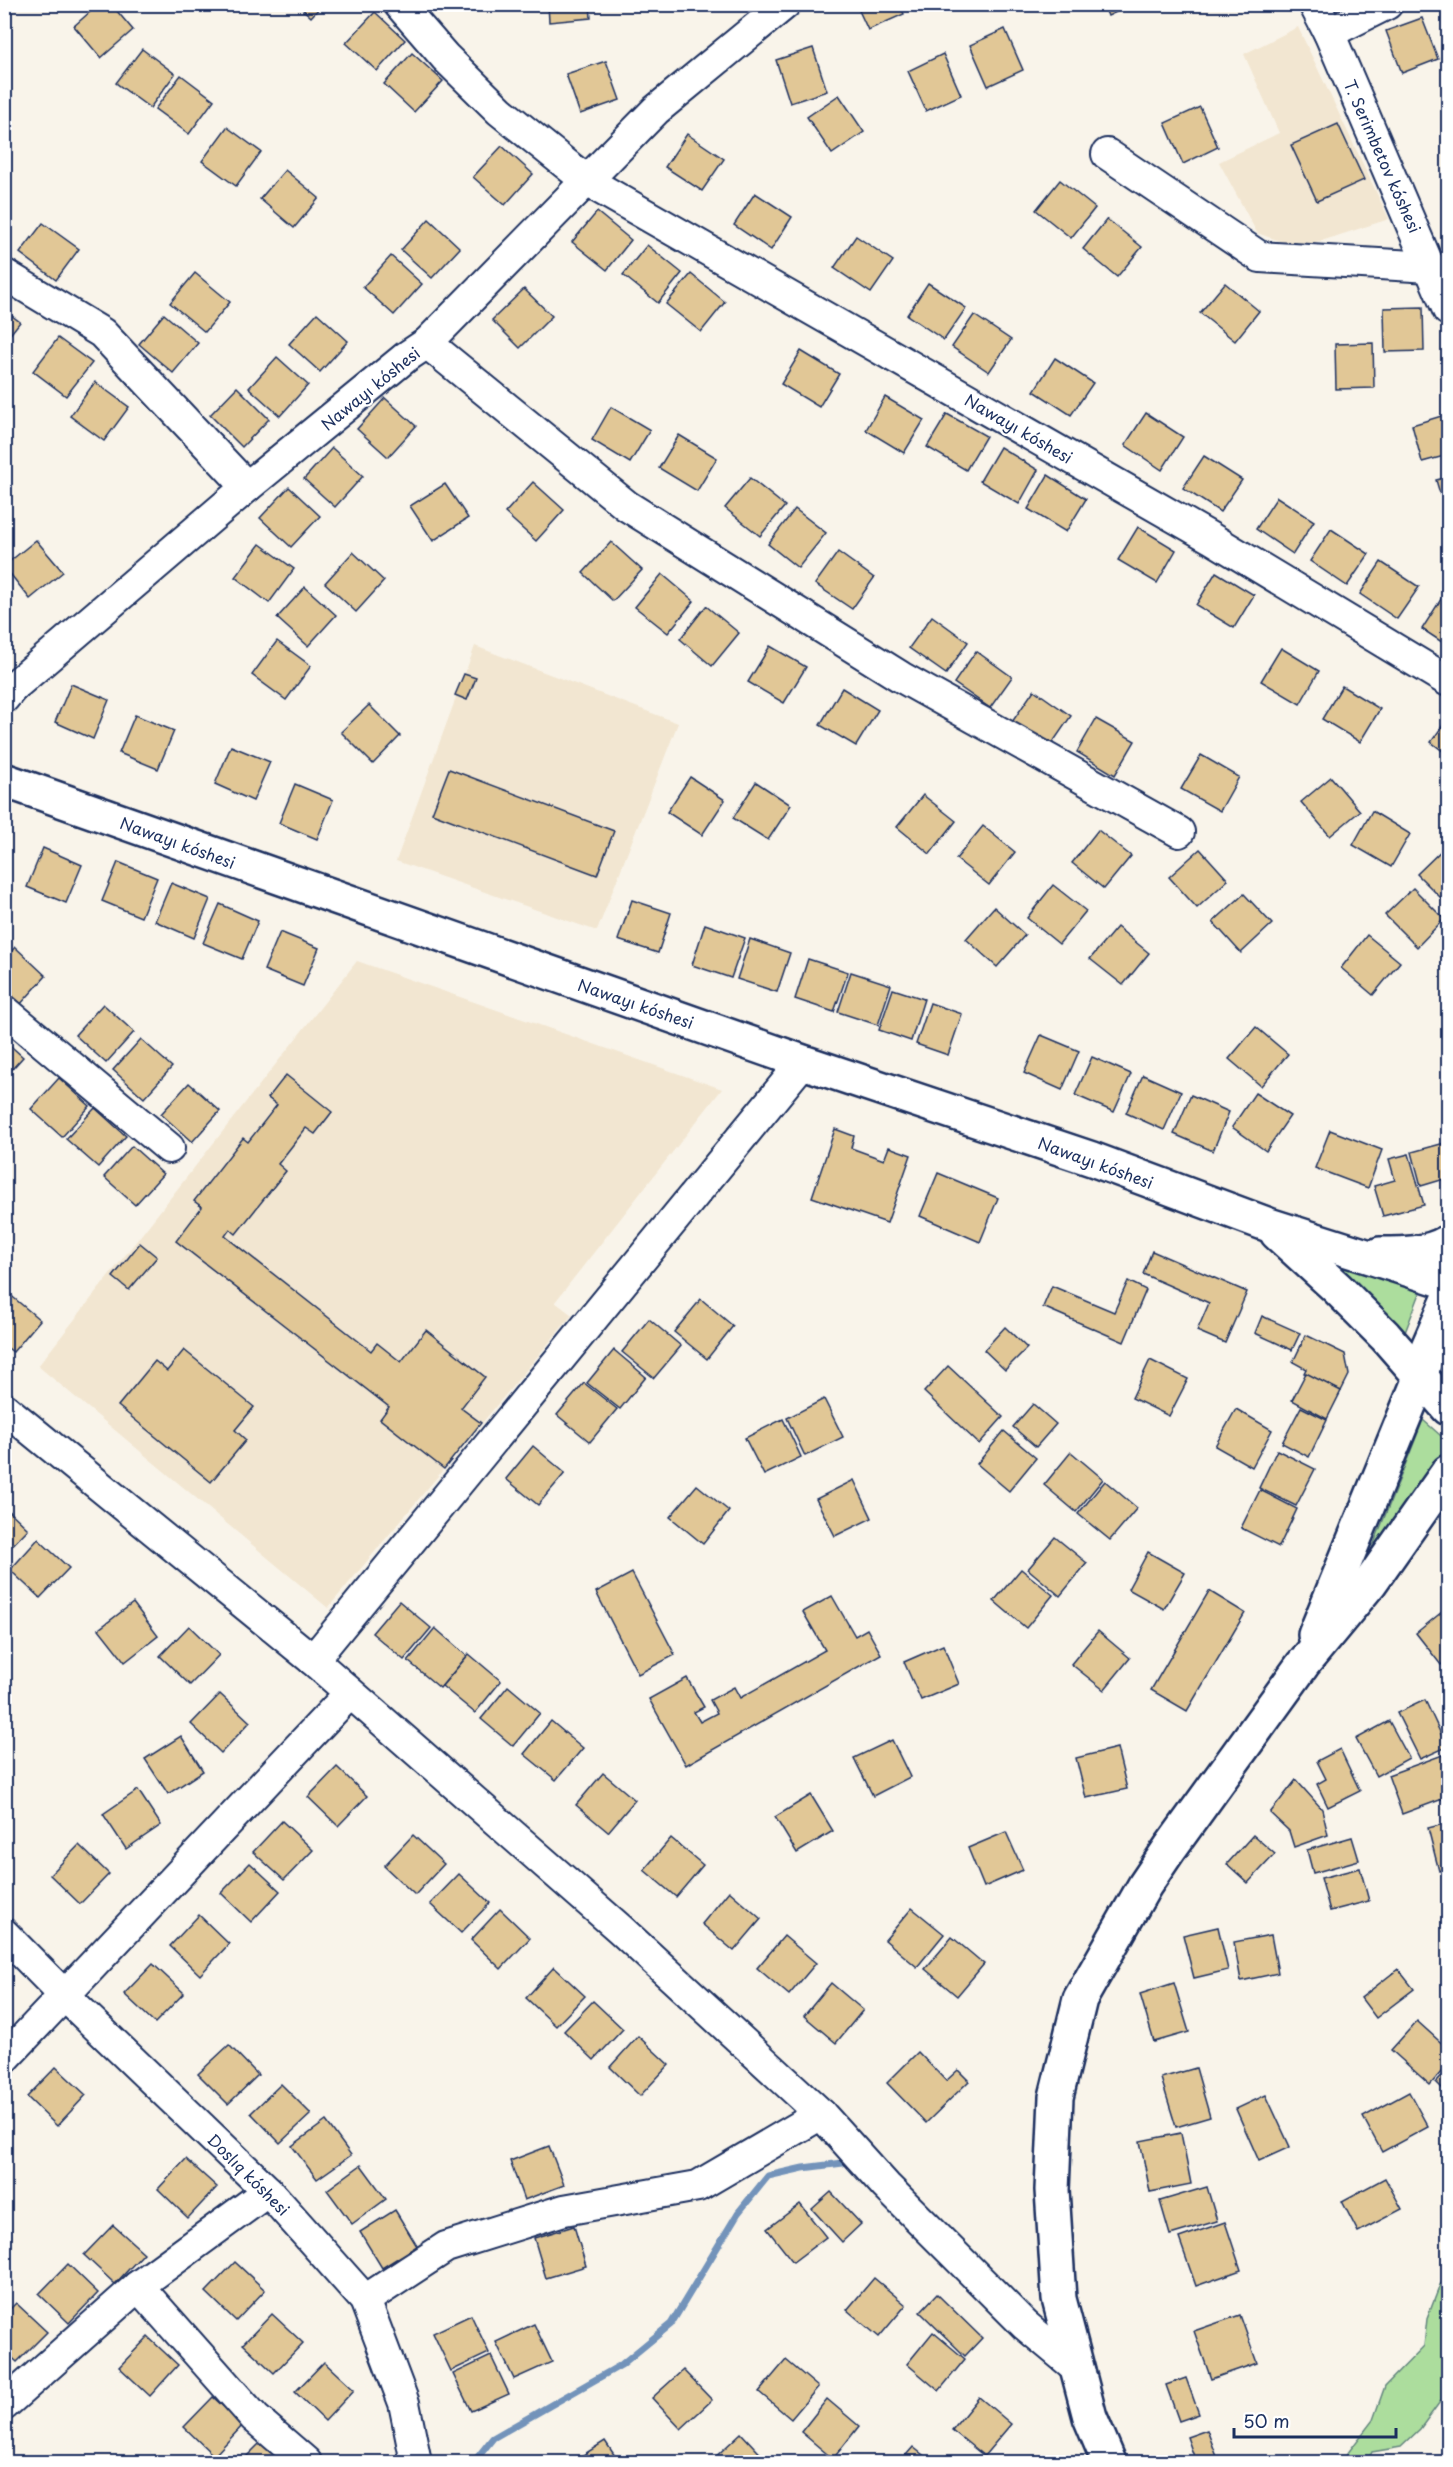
<svg xmlns="http://www.w3.org/2000/svg" width="1453" height="2467" font-family="'Playpen Sans',sans-serif">
<rect width="100%" height="100%" fill="#f9f4ea"/>
<filter id="ink" filterUnits="userSpaceOnUse"><feTurbulence type="fractalNoise" baseFrequency=".0167" numOctaves="2"/><feDisplacementMap in="SourceGraphic" scale="12" xChannelSelector="R" yChannelSelector="G"/><feConvolveMatrix kernelMatrix="1 2 1 2 8 2 1 2 1" color-interpolation-filters="sRGB"/></filter>
<g filter="url(#ink)">
<g fill="#f2e6d1">
<path d="M1298 27 1389 219 1300 248 1257 233 1219 162 1279 133 1244 54Z"/>
<path d="M475 646 678 723 597 931 396 861Z"/>
<path d="M357 961 722 1089 555 1302 572 1315 328 1608 38 1366Z"/>
</g>
<g fill="#acdd9d" stroke="#64867e" stroke-width="1.5">
<path d="M1330 1262 1422 1288 1404 1335Z"/>
<path d="M1423 1420 1448 1442V1456L1361 1576Z"/>
<path d="M1448 2275V2391L1420 2429 1401 2447 1372 2452 1367 2462H1346L1347 2454 1373 2420 1385 2386 1424 2346 1427 2319 1440 2285Z"/>
</g>
<g fill="none" stroke-linecap="round" stroke-linejoin="round">
<path stroke="#7393ba" stroke-width="7" d="M474 2462 493 2438 621 2365 671 2324 738 2213 768 2176 803 2168 843 2163"/>
</g>
<g fill="#e1c796" stroke="#1b2f5e" stroke-width="1.5">
<path d="M99 4H111L133 30 101 58 74 26Z"/>
<path d="M297 4H323L311 17Z"/>
<path d="M548 4H590L591 18 549 22Z"/>
<path d="M856 4H899L904 14 868 30Z"/>
<path d="M1103 4H1133L1108 16Z"/>
<path d="M375 12 405 40 377 71 346 43Z"/>
<path d="M1422 18 1438 59 1402 73 1386 31Z"/>
<path d="M1005 29 1023 70 988 86 970 45Z"/>
<path d="M813 48 827 91 790 103 776 60Z"/>
<path d="M142 49 175 74 150 108 116 83Z"/>
<path d="M412 53 443 81 414 112 384 84Z"/>
<path d="M943 54 961 95 926 111 908 71Z"/>
<path d="M606 61 620 100 580 114 566 74Z"/>
<path d="M181 75 214 100 189 134 155 109Z"/>
<path d="M839 95 864 132 832 154 807 117Z"/>
<path d="M1200 107 1218 147 1183 164 1165 123Z"/>
<path d="M1338 124 1364 180 1317 201 1291 145Z"/>
<path d="M227 127 261 152 236 186 202 161Z"/>
<path d="M687 134 724 159 702 191 665 167Z"/>
<path d="M502 146 533 174 505 205 473 177Z"/>
<path d="M285 170 319 198 294 228 260 199Z"/>
<path d="M1060 180 1095 208 1071 238 1036 210Z"/>
<path d="M755 193 792 217 771 250 734 225Z"/>
<path d="M597 212 631 240 607 270 572 242Z"/>
<path d="M429 219 460 248 432 278 401 250Z"/>
<path d="M1107 219 1142 247 1117 277 1083 249Z"/>
<path d="M43 223 79 249 56 280 20 253Z"/>
<path d="M856 236 893 261 871 293 834 268Z"/>
<path d="M647 245 682 273 658 303 623 275Z"/>
<path d="M391 256 422 284 394 315 363 287Z"/>
<path d="M195 273 230 302 205 332 170 303Z"/>
<path d="M691 274 725 302 701 332 666 304Z"/>
<path d="M928 283 966 308 944 340 907 315Z"/>
<path d="M1225 283 1259 311 1235 341 1200 313Z"/>
<path d="M524 289 552 316 520 348 492 320Z"/>
<path d="M1423 307 1424 351 1385 352 1384 308Z"/>
<path d="M4 310 20 322 4 342Z"/>
<path d="M317 313 348 341 320 372 289 344Z"/>
<path d="M164 314 198 343 173 373 139 344Z"/>
<path d="M974 315 1011 340 989 372 952 347Z"/>
<path d="M58 338 92 363 66 396 33 371Z"/>
<path d="M1373 343 1374 388 1336 389 1335 344Z"/>
<path d="M801 351 839 374 819 407 781 384Z"/>
<path d="M277 357 308 385 280 416 249 388Z"/>
<path d="M1055 358 1093 383 1071 415 1034 391Z"/>
<path d="M95 382 129 407 104 441 70 416Z"/>
<path d="M237 387 269 419 242 447 210 415Z"/>
<path d="M885 397 924 420 904 453 866 430Z"/>
<path d="M385 398 416 426 388 457 357 429Z"/>
<path d="M611 407 650 430 630 463 592 440Z"/>
<path d="M1146 413 1183 437 1162 470 1125 445Z"/>
<path d="M947 414 986 436 966 470 927 447Z"/>
<path d="M1448 414V455L1422 462 1412 425Z"/>
<path d="M679 435 717 458 697 491 659 468Z"/>
<path d="M1000 447 1038 470 1019 504 980 481Z"/>
<path d="M332 448 363 476 335 507 304 479Z"/>
<path d="M1204 456 1242 480 1220 512 1183 488Z"/>
<path d="M1048 475 1086 499 1066 532 1028 509Z"/>
<path d="M1448 477V517H1447L1436 480Z"/>
<path d="M750 478 785 506 760 536 725 508Z"/>
<path d="M533 482 564 510 536 541 505 513Z"/>
<path d="M445 484 468 518 433 541 410 506Z"/>
<path d="M289 487 320 516 291 547 260 518Z"/>
<path d="M1277 497 1314 521 1293 554 1256 529Z"/>
<path d="M795 509 826 533 798 568 768 544Z"/>
<path d="M1138 527 1176 550 1157 583 1118 560Z"/>
<path d="M1331 529 1369 554 1347 586 1310 561Z"/>
<path d="M36 540 63 572 30 599 4 566Z"/>
<path d="M611 542 642 570 613 601 583 573Z"/>
<path d="M260 544 294 569 269 603 235 577Z"/>
<path d="M353 552 384 581 356 612 325 583Z"/>
<path d="M838 552 874 578 852 609 815 584Z"/>
<path d="M1381 562 1419 587 1397 619 1360 594Z"/>
<path d="M1216 572 1254 595 1234 628 1196 605Z"/>
<path d="M662 574 694 601 668 633 635 607Z"/>
<path d="M305 587 336 615 308 646 277 618Z"/>
<path d="M1443 596 1448 600V646L1422 629Z"/>
<path d="M706 606 739 633 712 666 680 639Z"/>
<path d="M932 616 968 642 946 674 909 648Z"/>
<path d="M277 641 311 666 286 700 252 675Z"/>
<path d="M770 646 806 667 784 703 748 682Z"/>
<path d="M1281 648 1319 671 1300 704 1261 681Z"/>
<path d="M976 651 1012 677 990 708 954 683Z"/>
<path d="M464 674 476 678 467 700 455 695Z"/>
<path d="M71 684 109 700 93 739 55 722Z"/>
<path d="M1342 686 1380 709 1360 742 1322 719Z"/>
<path d="M842 688 878 710 856 746 820 725Z"/>
<path d="M1034 690 1071 716 1049 748 1012 722Z"/>
<path d="M369 705 400 736 373 764 341 732Z"/>
<path d="M135 715 174 731 158 769 119 753Z"/>
<path d="M1448 718V755L1431 742Z"/>
<path d="M1096 719 1135 741 1115 775 1077 752Z"/>
<path d="M231 746 270 762 253 801 215 784Z"/>
<path d="M1201 755 1239 777 1220 811 1181 789Z"/>
<path d="M449 769 614 831 597 875 432 813Z"/>
<path d="M690 777 725 800 702 835 667 812Z"/>
<path d="M1331 777 1360 811 1330 836 1301 802Z"/>
<path d="M756 782 791 805 768 840 733 818Z"/>
<path d="M295 784 333 800 317 839 279 823Z"/>
<path d="M923 795 956 821 930 854 897 827Z"/>
<path d="M1372 811 1410 834 1391 867 1353 845Z"/>
<path d="M983 826 1015 852 989 885 956 859Z"/>
<path d="M1098 830 1131 856 1104 889 1072 863Z"/>
<path d="M1445 847 1448 851V905L1417 874Z"/>
<path d="M43 848 82 865 66 903 27 887Z"/>
<path d="M1200 849 1228 880 1197 908 1169 877Z"/>
<path d="M118 862 157 878 141 917 102 901Z"/>
<path d="M171 883 210 899 194 938 155 921Z"/>
<path d="M1053 885 1086 911 1059 944 1027 918Z"/>
<path d="M1413 888 1444 919 1417 947 1385 915Z"/>
<path d="M1244 894 1272 924 1241 953 1213 922Z"/>
<path d="M632 900 671 913 658 953 618 940Z"/>
<path d="M220 904 258 921 242 959 203 943Z"/>
<path d="M994 907 1025 935 997 967 966 939Z"/>
<path d="M705 924 745 938 731 978 692 965Z"/>
<path d="M1117 927 1149 953 1123 985 1090 959Z"/>
<path d="M280 932 319 948 303 986 264 970Z"/>
<path d="M1367 935 1400 962 1373 995 1341 968Z"/>
<path d="M750 939 790 953 777 992 737 979Z"/>
<path d="M15 947 46 976 18 1007 4 994V960Z"/>
<path d="M808 959 848 972 834 1012 795 999Z"/>
<path d="M851 972 891 985 878 1025 838 1012Z"/>
<path d="M893 989 924 999 911 1041 879 1030Z"/>
<path d="M930 1003 962 1014 948 1055 916 1044Z"/>
<path d="M103 1004 134 1032 106 1063 75 1035Z"/>
<path d="M1256 1027 1288 1054 1261 1086 1229 1059Z"/>
<path d="M1041 1035 1079 1051 1062 1090 1024 1073Z"/>
<path d="M141 1039 172 1067 144 1098 113 1070Z"/>
<path d="M4 1040 23 1057 4 1078Z"/>
<path d="M1092 1057 1131 1074 1114 1112 1075 1095Z"/>
<path d="M286 1075 332 1112 315 1134 306 1128 278 1164 286 1171 236 1234 230 1229 225 1236 371 1351 377 1343 401 1362 426 1330 485 1377 461 1408 481 1423 444 1469 380 1419 389 1407 176 1241 202 1207 194 1201 243 1138 248 1142 277 1105 268 1098Z"/>
<path d="M1143 1075 1181 1092 1164 1130 1126 1113Z"/>
<path d="M59 1078 90 1106 62 1137 31 1109Z"/>
<path d="M189 1083 220 1111 192 1142 161 1114Z"/>
<path d="M1255 1093 1290 1116 1266 1151 1232 1127Z"/>
<path d="M1191 1095 1229 1112 1213 1151 1174 1134Z"/>
<path d="M95 1108 126 1136 98 1167 66 1139Z"/>
<path d="M835 1129 854 1136 851 1148 884 1160 889 1147 911 1155 887 1223 812 1197Z"/>
<path d="M1330 1130 1382 1150 1368 1188 1315 1168Z"/>
<path d="M1448 1142V1178L1421 1186 1412 1152Z"/>
<path d="M132 1146 163 1174 135 1205 104 1177Z"/>
<path d="M1409 1154 1424 1205 1383 1216 1374 1186 1395 1180 1389 1159Z"/>
<path d="M938 1173 998 1198 980 1242 920 1216Z"/>
<path d="M140 1243 157 1257 129 1290 113 1277Z"/>
<path d="M1152 1251 1247 1292 1225 1343 1197 1331 1209 1303 1143 1274Z"/>
<path d="M1128 1281 1146 1290 1124 1342 1043 1307 1052 1286 1114 1312Z"/>
<path d="M8 1293 40 1320 13 1352 4 1345V1296Z"/>
<path d="M701 1299 733 1326 707 1359 674 1332Z"/>
<path d="M1262 1316 1300 1333 1292 1350 1255 1333Z"/>
<path d="M649 1319 681 1346 654 1378 622 1352Z"/>
<path d="M1005 1327 1027 1348 1005 1370 984 1350Z"/>
<path d="M1306 1335 1345 1354 1349 1375 1341 1391 1304 1373 1306 1369 1293 1362Z"/>
<path d="M184 1350 254 1407 235 1430 246 1440 211 1482 118 1406 155 1361 167 1371Z"/>
<path d="M614 1350 646 1377 620 1409 587 1383Z"/>
<path d="M1150 1360 1188 1379 1169 1416 1132 1398Z"/>
<path d="M948 1366 1003 1417 979 1444 924 1392Z"/>
<path d="M1306 1373 1341 1391 1327 1419 1292 1400Z"/>
<path d="M584 1383 617 1409 590 1442 557 1415Z"/>
<path d="M824 1399 843 1437 805 1456 787 1418Z"/>
<path d="M1033 1404 1056 1424 1036 1447 1013 1427Z"/>
<path d="M1301 1407 1327 1420 1309 1457 1282 1443Z"/>
<path d="M1236 1409 1272 1430 1252 1467 1215 1446Z"/>
<path d="M783 1419 801 1457 764 1475 745 1438Z"/>
<path d="M1004 1431 1036 1458 1009 1491 977 1464Z"/>
<path d="M533 1446 565 1473 538 1505 506 1479Z"/>
<path d="M1277 1450 1315 1469 1296 1506 1259 1488Z"/>
<path d="M1071 1452 1103 1479 1076 1512 1044 1485Z"/>
<path d="M854 1480 872 1518 835 1536 816 1499Z"/>
<path d="M1105 1481 1137 1508 1110 1540 1078 1514Z"/>
<path d="M697 1485 729 1511 703 1544 670 1517Z"/>
<path d="M1260 1490 1297 1509 1279 1547 1241 1528Z"/>
<path d="M4 1506 28 1529 4 1554Z"/>
<path d="M1055 1537 1087 1563 1060 1596 1028 1569Z"/>
<path d="M38 1539 69 1568 40 1598 10 1570Z"/>
<path d="M1148 1552 1185 1573 1164 1609 1128 1589Z"/>
<path d="M1021 1569 1053 1595 1026 1628 994 1601Z"/>
<path d="M632 1573 675 1655 638 1674 596 1592Z"/>
<path d="M1209 1591 1245 1613 1187 1711 1151 1690Z"/>
<path d="M832 1596 855 1636 867 1629 881 1654 686 1765 649 1699 687 1678 704 1707 694 1712 700 1722 717 1713 710 1700 734 1687 740 1698 825 1650 803 1612Z"/>
<path d="M399 1601 431 1628 404 1660 372 1633Z"/>
<path d="M133 1603 158 1636 125 1662 99 1629Z"/>
<path d="M1448 1607V1659L1441 1665 1416 1633Z"/>
<path d="M189 1626 219 1655 190 1685 160 1656Z"/>
<path d="M435 1628 467 1656 440 1688 408 1661Z"/>
<path d="M1098 1631 1130 1658 1104 1690 1071 1664Z"/>
<path d="M943 1645 959 1684 921 1700 904 1662Z"/>
<path d="M469 1654 501 1681 475 1713 442 1686Z"/>
<path d="M508 1686 540 1713 513 1746 481 1719Z"/>
<path d="M220 1694 250 1722 221 1753 191 1724Z"/>
<path d="M1425 1700 1447 1747 1420 1759 1397 1713Z"/>
<path d="M551 1721 583 1748 556 1780 524 1754Z"/>
<path d="M1389 1721 1409 1758 1376 1776 1356 1739Z"/>
<path d="M181 1736 203 1771 168 1794 145 1759Z"/>
<path d="M892 1740 910 1777 873 1796 854 1758Z"/>
<path d="M1117 1748 1127 1789 1086 1798 1076 1758Z"/>
<path d="M1340 1749 1360 1791 1328 1807 1317 1784 1326 1779 1317 1761Z"/>
<path d="M1448 1753V1797L1402 1814 1388 1775Z"/>
<path d="M337 1767 367 1796 338 1826 308 1797Z"/>
<path d="M603 1773 635 1800 608 1832 576 1805Z"/>
<path d="M1296 1780 1322 1809 1328 1835 1294 1847 1289 1831 1270 1813Z"/>
<path d="M138 1790 161 1825 126 1849 103 1814Z"/>
<path d="M811 1795 833 1831 797 1853 775 1817Z"/>
<path d="M282 1821 313 1850 284 1880 253 1852Z"/>
<path d="M1448 1823V1868L1439 1871 1428 1828Z"/>
<path d="M1006 1832 1023 1870 984 1887 968 1848Z"/>
<path d="M413 1835 444 1864 415 1895 384 1866Z"/>
<path d="M1253 1835 1275 1854 1248 1883 1227 1864Z"/>
<path d="M1352 1837 1359 1860 1313 1873 1307 1850Z"/>
<path d="M671 1838 703 1865 676 1897 644 1870Z"/>
<path d="M79 1845 109 1874 80 1904 50 1875Z"/>
<path d="M250 1863 280 1891 251 1922 221 1893Z"/>
<path d="M1360 1868 1369 1901 1330 1911 1321 1878Z"/>
<path d="M459 1874 490 1903 461 1933 430 1904Z"/>
<path d="M729 1891 761 1919 734 1951 702 1924Z"/>
<path d="M912 1908 944 1934 917 1967 885 1940Z"/>
<path d="M500 1909 530 1938 501 1969 471 1940Z"/>
<path d="M199 1915 229 1944 200 1975 170 1946Z"/>
<path d="M1218 1927 1228 1970 1194 1978 1183 1935Z"/>
<path d="M1271 1935 1278 1973 1241 1981 1234 1942Z"/>
<path d="M784 1936 816 1963 789 1995 757 1968Z"/>
<path d="M952 1937 984 1964 957 1996 925 1969Z"/>
<path d="M153 1964 184 1993 155 2023 124 1994Z"/>
<path d="M554 1967 585 1996 556 2026 526 1998Z"/>
<path d="M1398 1969 1414 1989 1376 2018 1361 1998Z"/>
<path d="M831 1983 863 2010 836 2043 804 2016Z"/>
<path d="M1174 1983 1189 2032 1154 2042 1140 1994Z"/>
<path d="M593 2001 623 2029 594 2060 564 2031Z"/>
<path d="M1417 2021 1448 2049V2064L1430 2085 1391 2050Z"/>
<path d="M638 2036 669 2065 640 2096 610 2067Z"/>
<path d="M229 2045 258 2075 228 2104 198 2074Z"/>
<path d="M918 2052 946 2081 958 2070 969 2081 926 2123 887 2083Z"/>
<path d="M56 2067 86 2095 57 2126 27 2097Z"/>
<path d="M1196 2068 1210 2117 1176 2127 1161 2078Z"/>
<path d="M1448 2069V2094L1436 2082Z"/>
<path d="M281 2084 311 2114 280 2143 251 2113Z"/>
<path d="M1409 2092 1428 2127 1382 2152 1363 2117Z"/>
<path d="M1266 2095 1290 2147 1259 2161 1236 2109Z"/>
<path d="M326 2121 351 2155 317 2179 292 2146Z"/>
<path d="M1181 2133 1191 2184 1150 2192 1140 2141Z"/>
<path d="M549 2146 564 2185 524 2200 510 2161Z"/>
<path d="M186 2159 217 2187 188 2218 158 2189Z"/>
<path d="M361 2165 386 2199 352 2224 327 2190Z"/>
<path d="M1385 2178 1402 2209 1358 2232 1342 2201Z"/>
<path d="M1207 2187 1217 2221 1170 2235 1160 2201Z"/>
<path d="M831 2192 861 2224 842 2242 812 2209Z"/>
<path d="M800 2204 826 2237 793 2262 767 2229Z"/>
<path d="M395 2210 417 2246 382 2268 360 2232Z"/>
<path d="M1225 2222 1241 2270 1196 2286 1179 2238Z"/>
<path d="M113 2225 144 2253 115 2284 84 2255Z"/>
<path d="M574 2226 586 2266 546 2278 534 2238Z"/>
<path d="M235 2262 265 2290 236 2321 206 2292Z"/>
<path d="M68 2264 98 2293 69 2323 39 2294Z"/>
<path d="M874 2278 906 2305 879 2337 847 2310Z"/>
<path d="M937 2294 982 2338 965 2356 920 2312Z"/>
<path d="M16 2303 47 2332 17 2362 4 2350V2315Z"/>
<path d="M272 2314 303 2343 274 2373 243 2344Z"/>
<path d="M471 2315 489 2353 451 2371 433 2333Z"/>
<path d="M1240 2315 1257 2363 1211 2379 1194 2331Z"/>
<path d="M534 2324 552 2362 514 2379 496 2342Z"/>
<path d="M933 2332 965 2359 939 2391 907 2364Z"/>
<path d="M148 2337 178 2365 150 2396 119 2367Z"/>
<path d="M491 2356 509 2394 471 2411 453 2374Z"/>
<path d="M786 2360 818 2387 791 2419 759 2392Z"/>
<path d="M324 2362 354 2390 325 2421 295 2392Z"/>
<path d="M683 2370 712 2400 681 2429 652 2398Z"/>
<path d="M1186 2378 1199 2414 1179 2421 1166 2385Z"/>
<path d="M213 2397 243 2425 214 2456 184 2427Z"/>
<path d="M979 2397 1011 2424 984 2456 952 2430Z"/>
<path d="M827 2399 859 2426 833 2459 801 2432Z"/>
<path d="M1207 2430 1219 2462H1196L1187 2437Z"/>
<path d="M741 2433 768 2462H710Z"/>
<path d="M605 2441 619 2462H572Z"/>
<path d="M261 2442 283 2462H241Z"/>
<path d="M913 2447 932 2462H900Z"/>
</g>
<g fill="none" stroke-linecap="round" stroke-linejoin="round">
<defs>
<g id="minor">
<path d="M399 4 445 57 500 111 587 181 1211 538 1448 681"/>
<path d="M1314 4 1329 33 1448 310"/>
<path d="M1329 33 1387 4"/>
<path d="M1107 154 1260 257 1431 267"/>
<path d="M4 274 102 333 247 487"/>
<path d="M427 343 627 506 901 677 1179 832"/>
<path d="M4 698 13 687 247 487 406 357 427 343 656 110 785 4"/>
<path d="M4 1010 169 1148"/>
<path d="M4 1408 313 1660 620 1929 821 2114 886 2186 1025 2325 1078 2369"/>
<path d="M313 1660 803 1062"/>
<path d="M4 1934 66 1997 268 2191 365 2300 404 2403 416 2462"/>
<path d="M4 2059 350 1693"/>
<path d="M138 2286 255 2418 306 2462"/>
<path d="M365 2300 446 2247 564 2210 698 2186 821 2114"/>
<path d="M4 2405 138 2286 268 2191"/>
</g>
<g id="major">
<path d="M4 780 803 1062 1092 1159 1269 1225 1448 1282"/>
<path d="M1277 1233 1337 1288 1385 1336 1448 1408"/>
<path d="M1380 1254C1404 1254 1428 1254 1448 1242"/>
<path d="M1315 1635 1421 1376 1428 1347 1448 1301"/>
<path d="M1109 2462 1090 2417 1059 2299 1052 2190 1056 2097 1080 1999 1145 1885 1170 1848 1303 1664 1370 1583 1448 1472"/>
</g>
</defs>
<use href="#minor" stroke="#1b2f5e" stroke-width="34"/>
<use href="#major" stroke="#1b2f5e" stroke-width="38"/>
<use href="#minor" stroke="#fff" stroke-width="30"/>
<use href="#major" stroke="#fff" stroke-width="33"/>
</g>
</g>
<g text-anchor="middle" dominant-baseline="central" stroke-width="4.5" stroke-linejoin="round" paint-order="stroke">
<g font-size="16" fill="#1b2f5e" stroke="#fff">
<text transform="translate(1383 156) rotate(66)">T. Serimbetov kóshesi</text>
<text transform="translate(370 388) rotate(-39)">Nawayı kóshesi</text>
<text transform="translate(1019 428) rotate(30)">Nawayı kóshesi</text>
<text transform="translate(178 842) rotate(20)">Nawayı kóshesi</text>
<text transform="translate(636 1003) rotate(19)">Nawayı kóshesi</text>
<text transform="translate(1096 1162) rotate(20)">Nawayı kóshesi</text>
<text transform="translate(249 2174) rotate(45)">Doslıq kóshesi</text>
</g>
</g>
<rect width="1453" height="2467" fill="none" stroke="#fff" stroke-width="24"/>
<rect x="12" y="12" width="1429" height="2443" fill="none" stroke="#1b2f5e" stroke-width="2" filter="url(#ink)"/>
<path d="M1234 2428v9h162v-9" fill="none" stroke="#1b2f5e" stroke-width="3"/>
<text x="1243" y="2428" font-size="18" fill="#1b2f5e" stroke="#ffffff" stroke-width="4.5" paint-order="stroke">50 m</text>
</svg>
